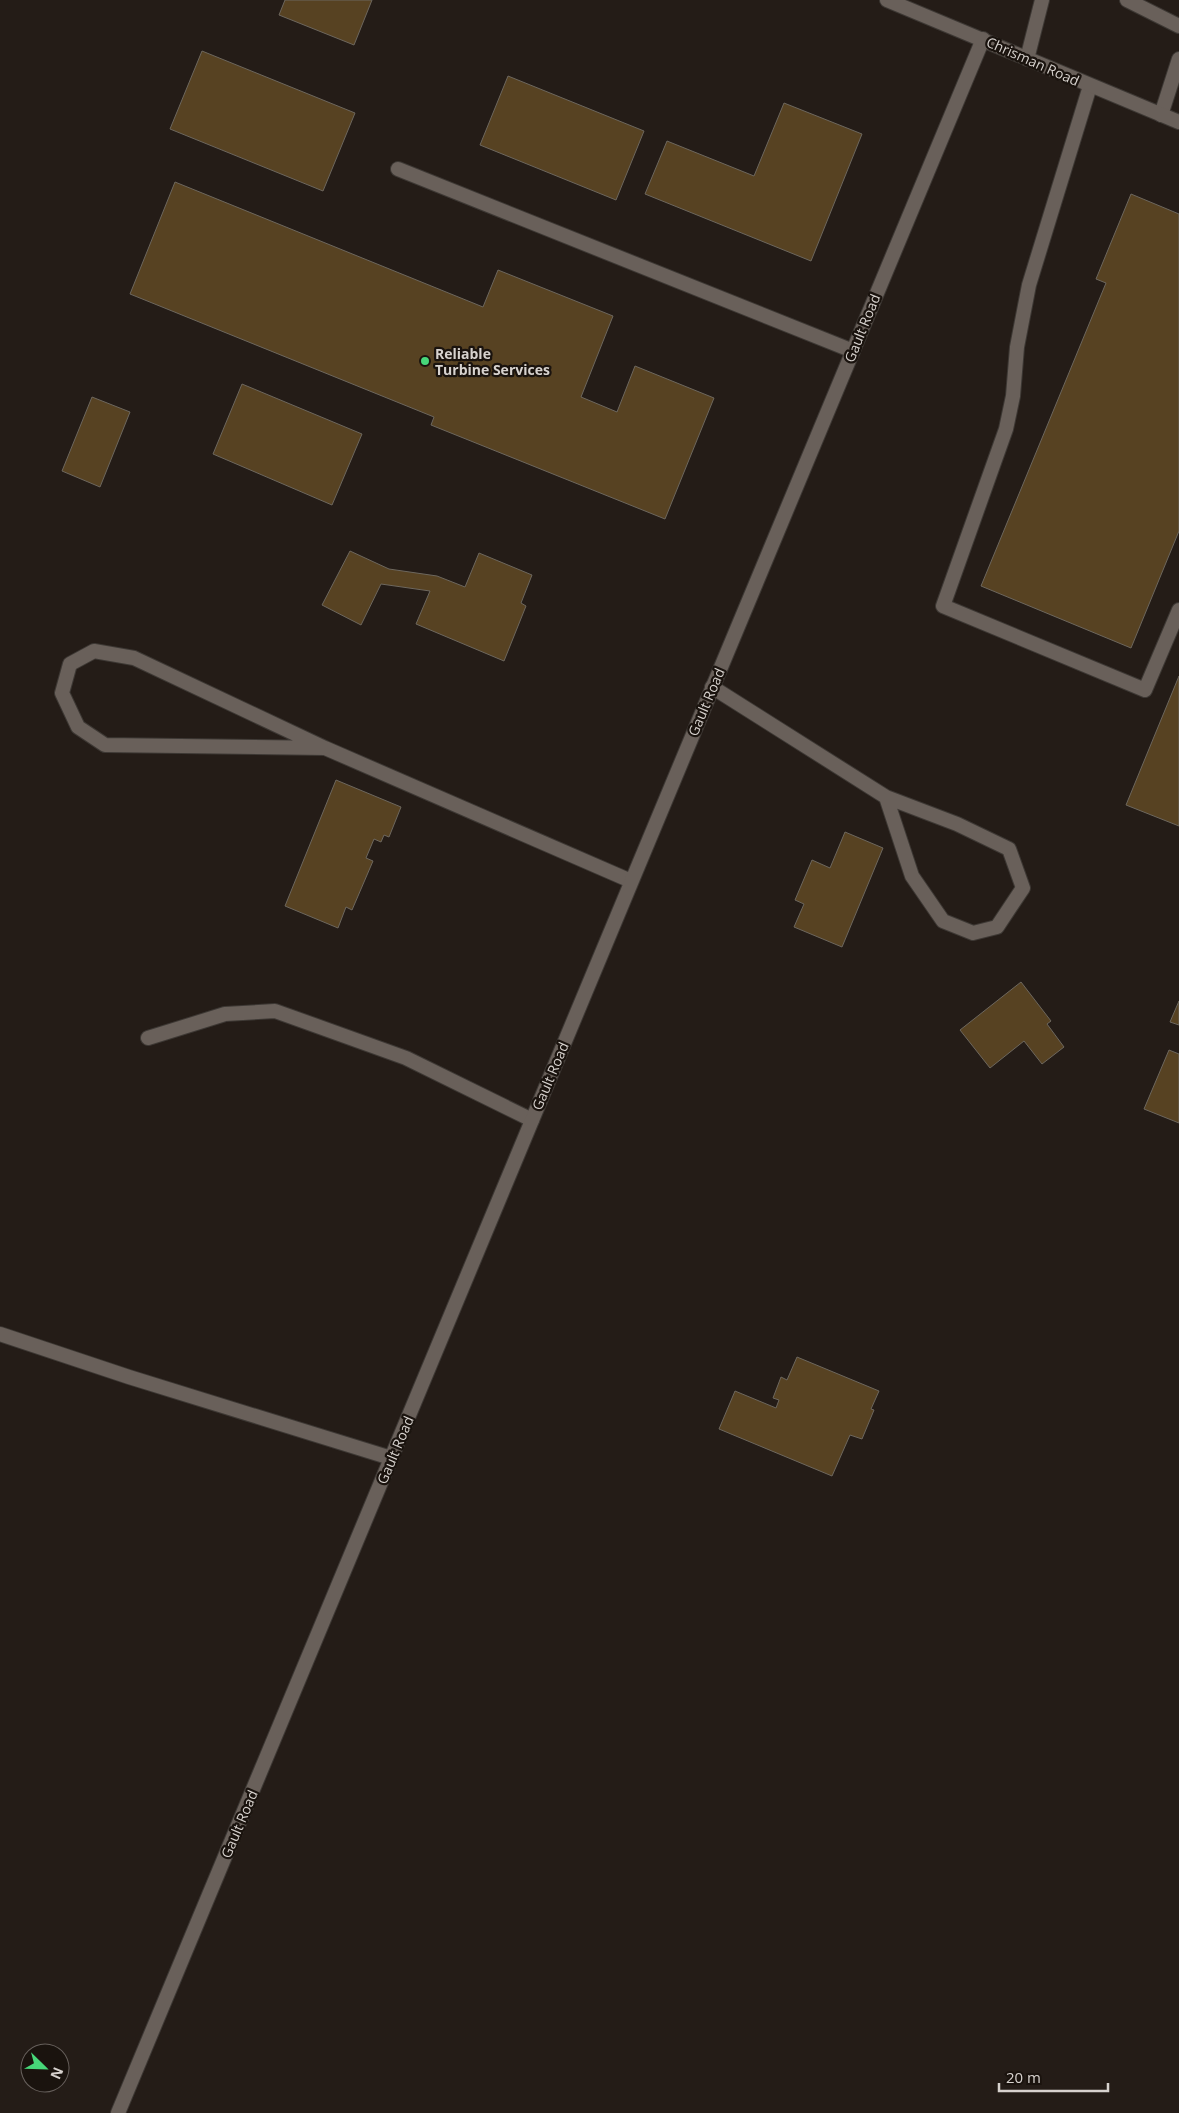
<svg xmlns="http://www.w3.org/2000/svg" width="1179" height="2113" font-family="'Open Sans',sans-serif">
<rect width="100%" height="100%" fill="#241c17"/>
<g fill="#574222" stroke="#6d675e">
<path d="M285 0H372L354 45 279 15Z"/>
<path d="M202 51 355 113 323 191 170 129Z"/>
<path d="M508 76 644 131 616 200 480 145Z"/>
<path d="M784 103 862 134 811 261 645 194 667 141 754 176Z"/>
<path d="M175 182 483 307 498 270 613 316 581 397 617 412 635 366 714 398 665 519 431 425 434 417 130 294Z"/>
<path d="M1131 194 1179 214V531L1131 648 981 586 1106 283 1096 279Z"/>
<path d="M242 384 362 434 332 505 213 454Z"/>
<path d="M92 397 130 412 100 487 62 471Z"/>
<path d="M350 551 389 569 437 576 465 587 479 553 532 575 521 603 526 606 504 661 416 624 430 591 381 584 361 625 322 605Z"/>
<path d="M1179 676V826L1126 805Z"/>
<path d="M336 780 401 807 389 837 384 835 381 842 374 839 366 858 373 861 352 910 346 907 338 928 285 906Z"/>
<path d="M845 832 883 848 842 947 794 927 804 904 795 900 812 860 830 868Z"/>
<path d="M1021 982 1051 1021 1047 1024 1064 1047 1042 1064 1024 1041 990 1068 960 1030Z"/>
<path d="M1179 1001V1025L1170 1022Z"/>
<path d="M1169 1050 1179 1054V1123L1144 1109Z"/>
<path d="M797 1357 879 1391 871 1409 874 1410 862 1439 850 1435 832 1476 719 1429 735 1391 776 1408 779 1400 773 1398 781 1377 787 1380Z"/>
</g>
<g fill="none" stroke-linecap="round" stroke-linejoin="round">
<defs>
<g id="service">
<path d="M1127 0 1179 26"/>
<path d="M1027 59 1042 0"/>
<path d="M1090 86 1029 285 1017 347 1013 396 1006 429 943 606 1145 690 1179 610"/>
<path d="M1161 115 1179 59"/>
<path d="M398 169 853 351"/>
<path d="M712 687 886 797 957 824 1009 849 1023 888 997 927 973 933 943 921 912 876 886 797"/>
<path d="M325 748 134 658 94 651 70 664 62 693 78 727 105 745 325 748 631 881"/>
<path d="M148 1038 225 1014 275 1011 406 1058 532 1120"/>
<path d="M0 1334 129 1377 391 1458"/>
</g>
<path id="minor" d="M118 2113 983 39"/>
<path id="tertiary" d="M887 0 1179 122"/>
</defs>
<use href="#service" stroke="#3d3834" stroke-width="16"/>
<use href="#minor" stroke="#3d3834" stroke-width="16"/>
<use href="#tertiary" stroke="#3d3834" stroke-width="16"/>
<use href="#service" stroke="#69605a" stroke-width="14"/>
<use href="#minor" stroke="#69605a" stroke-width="14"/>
<use href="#tertiary" stroke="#69605a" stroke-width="14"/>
</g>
<circle fill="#47d779" stroke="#1a130e" stroke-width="2" cx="425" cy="361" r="5"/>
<g text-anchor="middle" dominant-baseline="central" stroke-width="4.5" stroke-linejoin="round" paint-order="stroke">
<g font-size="14" fill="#d7d2ce" stroke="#1a130e">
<text transform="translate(1033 61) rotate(24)">Chrisman Road</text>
<text transform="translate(862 328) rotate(-68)">Gault Road</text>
<text transform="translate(706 702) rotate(-67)">Gault Road</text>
<text transform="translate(550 1076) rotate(-67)">Gault Road</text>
<text transform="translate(395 1450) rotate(-67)">Gault Road</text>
<text transform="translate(239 1824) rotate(-67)">Gault Road</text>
</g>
<g font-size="14" font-weight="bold" fill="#d7d2ce" stroke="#1a130e" text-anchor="start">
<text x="435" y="353">Reliable<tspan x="435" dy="16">Turbine Services</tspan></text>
</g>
</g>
<g transform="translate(45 2068) rotate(113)"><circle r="24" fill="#1a130e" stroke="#665f5b"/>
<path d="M0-4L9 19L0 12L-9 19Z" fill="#47d779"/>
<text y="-8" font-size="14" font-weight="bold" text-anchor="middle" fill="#d7d2ce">N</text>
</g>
<path d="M999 2083v8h109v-8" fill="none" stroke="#d7d2ce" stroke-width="2.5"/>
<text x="1006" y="2083" font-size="15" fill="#d7d2ce" stroke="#1a130e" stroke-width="4" paint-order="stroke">20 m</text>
</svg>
